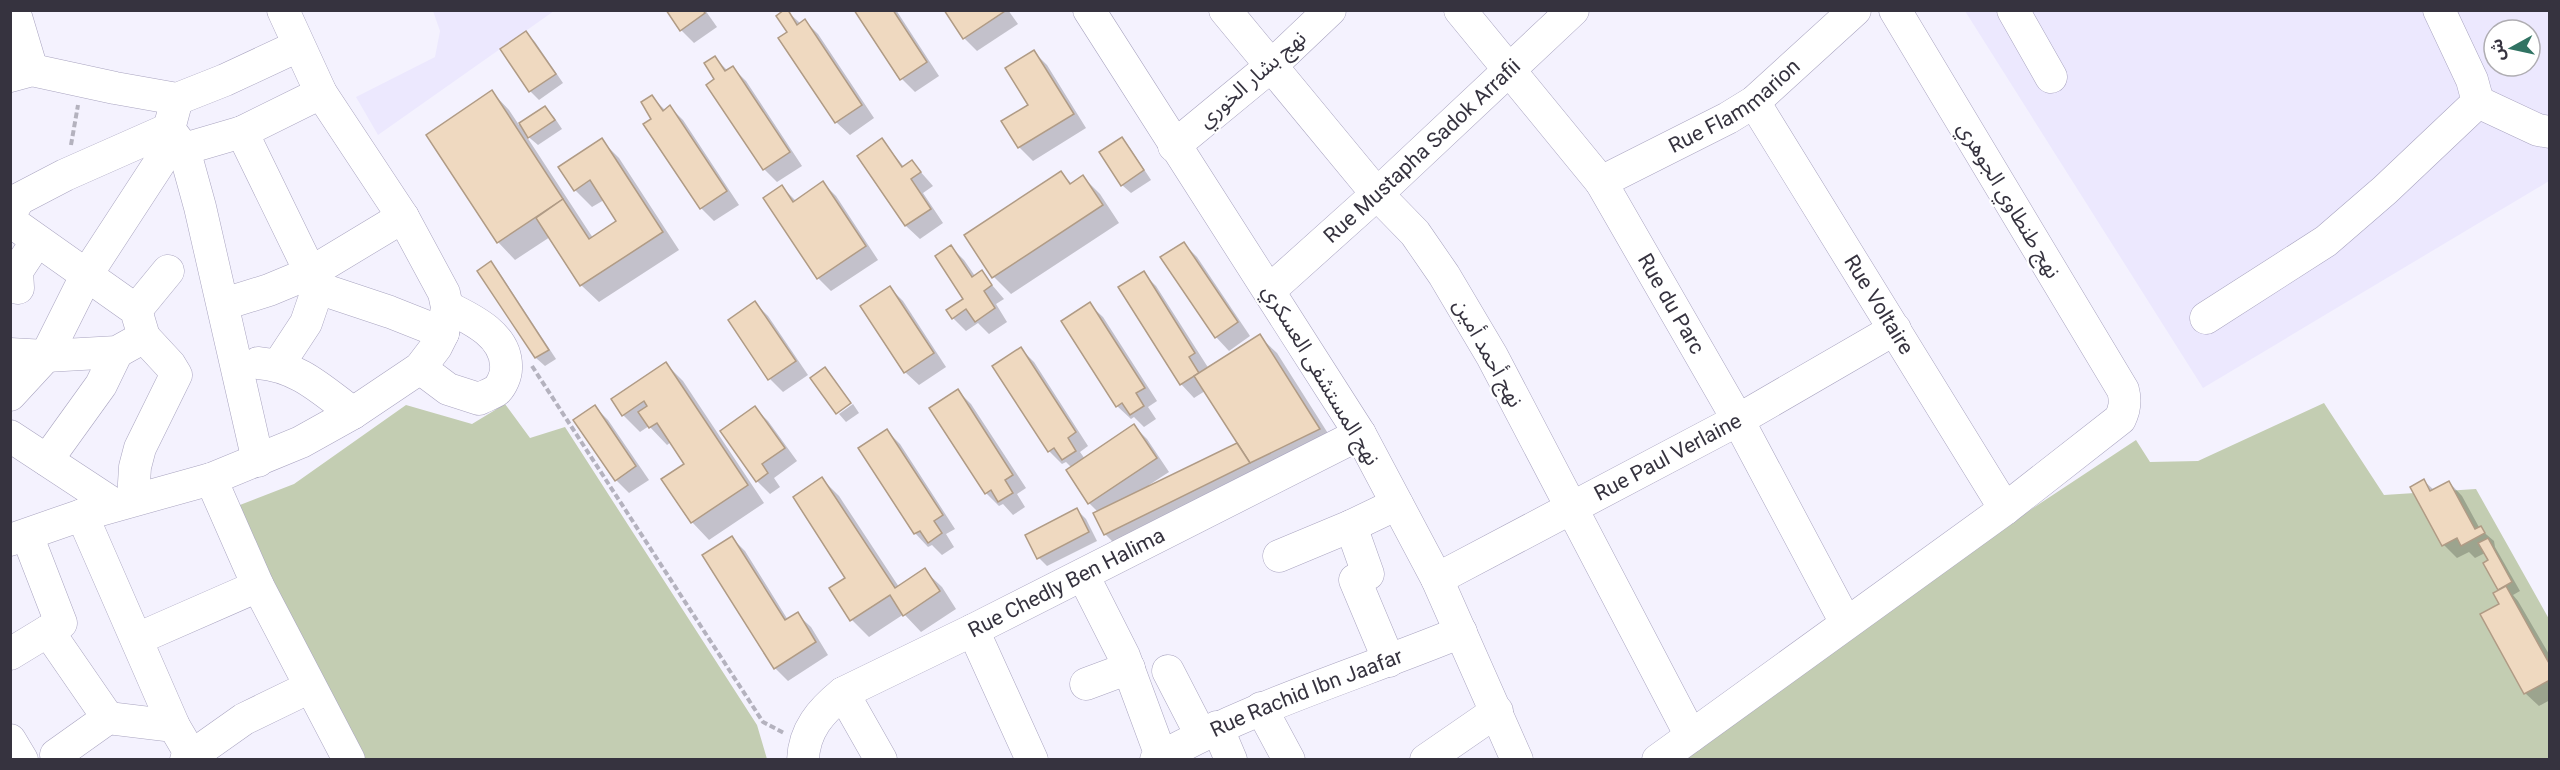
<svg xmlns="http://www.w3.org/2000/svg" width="2560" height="770" font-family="Roboto,'Noto Sans Arabic',sans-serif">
<rect width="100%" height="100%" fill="#f4f2fe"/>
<g fill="#ece8fe" fill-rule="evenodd">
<path d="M433 11H554L378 135 356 97 435 57 440 31Z"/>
<path d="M1965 11H2549V181L2203 388ZM2494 30H2530V66H2494Z"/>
</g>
<g fill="#c3cdb2">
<path d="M2324 403 2384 495 2476 489 2549 619V759L1682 760 1985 540 2136 440 2150 462 2198 461Z"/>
<path d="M505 404 530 438 565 427 757 725 767 759H358L227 510 294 484 406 405 472 424Z"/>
</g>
<g fill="#0003">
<path d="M668 10H705L717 27 694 43 681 30Z"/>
<path d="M856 10H896L939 76 915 92 902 79Z"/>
<path d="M946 10H1008L1018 24 977 51 964 38Z"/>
<path d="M787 11 801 24 805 21 818 34 874 118 850 135 836 122 789 33Z"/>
<path d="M526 33 535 42 563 83 539 100 530 91 502 49Z"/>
<path d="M1034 52 1047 65 1086 128 1033 161 1019 147 1004 122 1030 105Z"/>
<path d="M715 58 728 71 733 68 746 81 802 166 777 182 764 169 716 80Z"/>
<path d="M492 92 509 110 519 125 545 108 554 117 562 129 538 145 525 134 593 238 618 222 604 200 592 207 575 190 601 140 619 158 679 250 599 302 581 285 550 237 515 260 498 242Z"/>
<path d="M652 97 665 110 670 107 683 120 739 205 714 221 701 208 654 119Z"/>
<path d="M1121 139 1130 148 1151 180 1131 193 1122 185Z"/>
<path d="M882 140 904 167 912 162 933 186 923 193 943 223 920 239 906 226 859 156Z"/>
<path d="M1061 173 1072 184 1083 177 1100 194 1119 223 1011 294 994 277 966 235Z"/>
<path d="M823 183 836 196 878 260 831 291 818 278 765 199 782 187 796 201Z"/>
<path d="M1184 244 1197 257 1250 336 1229 351 1216 337 1163 258Z"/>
<path d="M951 247 964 260 975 276 981 272 1004 299 996 304 1007 322 989 334 978 323 966 331 953 318 965 299Z"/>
<path d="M491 263 499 272 556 359 545 366 536 358 479 271Z"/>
<path d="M1143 273 1156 286 1209 369 1259 336 1277 353 1336 446 1119 548 1106 535 1095 513 1098 512 1089 503 1072 468 1066 462 1062 464 1049 451 1021 349 1034 362 1088 446 1080 452 1085 459 1134 426 1147 439 1169 472 1149 485 1150 487 1239 443 1205 391 1194 398 1181 384 1120 287Z"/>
<path d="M890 288 903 301 946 367 919 385 905 372Z"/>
<path d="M755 303 768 316 808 375 783 392 770 379 730 320Z"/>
<path d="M1089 304 1103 317 1157 401 1148 407 1156 419 1144 427 1134 417 1131 419 1117 406 1063 321Z"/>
<path d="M666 364 683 381 764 503 709 540 692 522 686 464 671 442 667 445 649 426 640 432 623 415Z"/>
<path d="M825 369 851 402 837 412Z"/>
<path d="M958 391 971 404 1026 488 1017 494 1025 507 1013 515 1003 504 999 506 986 493Z"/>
<path d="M853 404 859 413 846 422 839 414Z"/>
<path d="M595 407 608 420 649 480 629 493 616 480Z"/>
<path d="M755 408 768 421 797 461 774 478 780 487 770 494 757 481 722 431Z"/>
<path d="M887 431 900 444 955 529 946 534 954 547 942 555 932 545 928 547 915 533 860 449Z"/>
<path d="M822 479 839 496 899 587 924 570 942 587 956 609 921 632 904 614 869 637 852 620 831 589 847 578Z"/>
<path d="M2424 481 2434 490 2449 482 2462 496 2480 529 2494 541 2495 547 2520 591 2513 595 2518 601 2550 656V700L2539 706 2525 693 2501 604 2500 590 2485 563 2490 561 2485 553 2475 558 2469 552 2457 558 2444 545 2412 487Z"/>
<path d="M1077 510 1086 519 1097 541 1047 566 1039 558Z"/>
<path d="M732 538 745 551 788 620 797 614 811 627 828 655 788 681 775 668Z"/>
</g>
<g fill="#efd9c0" stroke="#b09b85" stroke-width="1.5">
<path d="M666 10H703L705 13 680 31Z"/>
<path d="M784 10H788L797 25 805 19 862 105 835 123 778 38 787 32 776 16Z"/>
<path d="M854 10H893L927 62 900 80Z"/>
<path d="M944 10H1005V11L963 39Z"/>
<path d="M526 31 556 74 529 92 500 49Z"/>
<path d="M1034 50 1074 114 1018 148 1001 121 1028 105 1005 68Z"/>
<path d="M715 56 725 71 733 66 790 152 763 170 706 85 714 79 704 63Z"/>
<path d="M492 90 563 199 497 243 426 135Z"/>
<path d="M652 95 663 111 670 105 727 191 700 209 643 124 651 119 641 102Z"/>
<path d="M545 106 555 120 528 138 519 123Z"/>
<path d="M1122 137 1144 170 1121 186 1099 152Z"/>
<path d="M602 138 663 232 580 286 536 218 563 199 589 239 616 221 590 180 574 191 558 167Z"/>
<path d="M882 138 902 167 912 160 921 172 911 179 931 209 905 226 857 156Z"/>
<path d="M1061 171 1070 184 1083 175 1103 205 992 278 964 235Z"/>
<path d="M823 181 866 246 817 279 763 198 782 185 793 202Z"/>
<path d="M1184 242 1238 322 1215 338 1160 257Z"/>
<path d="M951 245 972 277 982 270 992 285 984 291 995 308 975 322 966 309 952 319 946 310 963 299 935 256Z"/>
<path d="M491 261 549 350 535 358 477 271Z"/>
<path d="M1144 271 1195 353 1189 357 1199 373 1180 385 1118 287Z"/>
<path d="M890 286 934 353 904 373 860 306Z"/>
<path d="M755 301 796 361 768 380 728 320Z"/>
<path d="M1090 302 1145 388 1136 393 1144 406 1130 415 1122 403 1116 407 1061 321Z"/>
<path d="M1260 334 1320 429 1250 463 1194 376Z"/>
<path d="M1021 347 1076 432 1068 438 1076 451 1062 460 1054 448 1048 452 992 366Z"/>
<path d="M666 362 748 485 691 523 661 479 684 464 657 423 649 428 638 412 647 406 644 401 622 416 611 399Z"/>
<path d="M825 367 851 403 836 414 810 378Z"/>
<path d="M958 389 1013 475 1005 480 1013 493 998 502 991 490 985 494 929 408Z"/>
<path d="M595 405 636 466 615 481 573 420Z"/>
<path d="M755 406 785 448 762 464 768 473 756 482 720 431Z"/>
<path d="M1134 424 1157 458 1088 504 1066 470Z"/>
<path d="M887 429 943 515 934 521 942 533 928 543 920 531 914 534 858 448Z"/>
<path d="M1237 443 1250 463 1104 535 1093 513Z"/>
<path d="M822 477 895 588 925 568 940 591 903 616 890 595 850 621 829 588 845 578 793 497Z"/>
<path d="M2424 479 2430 491 2449 481 2475 529 2481 526 2485 533 2461 546 2457 538 2442 546 2410 487Z"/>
<path d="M1077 508 1089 532 1037 559 1025 535Z"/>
<path d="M732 536 785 620 798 612 816 642 774 669 702 555Z"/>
<path d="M2488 538 2512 582 2498 590 2483 563 2488 560 2478 543Z"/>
<path d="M2506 586 2550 665V680L2524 694 2480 614 2499 604 2493 593Z"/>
</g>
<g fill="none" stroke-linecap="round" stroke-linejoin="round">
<defs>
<g id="minor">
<path d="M14 10 32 70"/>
<path d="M1089 10 1360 434 1437 579 1517 760"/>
<path d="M1225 10 1377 194 1415 233 1444 275 1492 356 1691 736"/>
<path id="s1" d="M1460 10 1601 182 1738 420 1846 623"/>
<path d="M2013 10 2051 77"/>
<path d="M10 76 32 70 115 88 177 99 225 80 298 46"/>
<path d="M177 99 169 129 184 149 200 207 258 461"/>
<path id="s2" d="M1754 102 2005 509"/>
<path d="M2478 102 2538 130 2550 132"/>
<path d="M242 132 318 288 306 323 279 364"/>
<path d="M1174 146 1271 66 1330 10"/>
<path d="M184 149 242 132 321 93"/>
<path id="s3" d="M1601 182 1728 118 1754 102 1855 10"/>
<path d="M10 214 19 199 65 175 169 129"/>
<path d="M10 215 13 223 136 310 144 337 117 352 46 356 10 354"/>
<path d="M18 288 17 271 37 241"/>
<path d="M318 288 390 312 443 333"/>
<path id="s4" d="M1270 290 1377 194 1573 10"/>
<path d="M224 304 269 290 310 273 403 217"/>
<path d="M136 310 168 271"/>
<path d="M2206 318 2326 241 2385 190 2478 102 2472 80 2439 10"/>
<path d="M258 363C298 366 322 390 353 413"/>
<path d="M420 368 448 389 479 399C484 396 492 394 497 390 502 385 506 375 506 369 508 336 472 319 447 307"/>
<path d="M10 395 46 356 87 274 175 139"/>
<path d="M10 436 115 505"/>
<path d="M47 460 101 385 117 352"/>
<path d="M211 479 258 586 349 760"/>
<path d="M133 500 135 467 140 448 176 375 170 365 144 337"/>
<path d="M82 515 174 726 194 760"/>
<path d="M1351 526 1368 574 1355 580 1389 661"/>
<path d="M10 540 82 515 211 479 301 442 353 413 420 368 436 347 443 333 447 307 444 293 403 217 321 93 283 10"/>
<path d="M1279 556 1351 526 1397 504"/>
<path d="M1083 575 1124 656 1161 756"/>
<path id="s5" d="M1437 579 1738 420 1895 329"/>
<path d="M973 630 1032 760"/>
<path d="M48 631 108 718"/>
<path d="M137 639 258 586"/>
<path d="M10 654 61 623 27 535"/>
<path d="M1168 671 1201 735"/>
<path d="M1086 684 1129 668"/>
<path d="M843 693 881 760"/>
<path d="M1261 708 1289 760"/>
<path d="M1217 727 1231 760"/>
<path d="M10 740 22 760"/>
<path d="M56 755 108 718 174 726"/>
<path d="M186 760 244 719 310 687"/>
<path id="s6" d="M803 760C804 730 821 711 843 693L973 630 1360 434"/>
<path id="s7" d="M1156 760C1252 705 1359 674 1461 632"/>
<path d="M1426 760 1497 711"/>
<path d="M1658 760 2005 509 2120 419C2125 409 2126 401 2123 390L1895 10"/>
</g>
</defs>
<use href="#minor" stroke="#a9a4c0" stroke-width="33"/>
<g stroke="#b4b2be" stroke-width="4" stroke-dasharray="6 3" stroke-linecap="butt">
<path d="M71 145 78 105"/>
<path d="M532 366 763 722 784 733"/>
</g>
<use href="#minor" stroke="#fff" stroke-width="32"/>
</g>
<g text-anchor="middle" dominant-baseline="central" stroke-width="4.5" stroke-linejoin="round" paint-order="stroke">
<g font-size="21" fill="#36333f" stroke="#fff">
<text transform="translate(1252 79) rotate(-41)">نهج بشار الخوري</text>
<text stroke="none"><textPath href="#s3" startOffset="154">Rue Flammarion</textPath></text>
<text stroke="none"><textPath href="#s4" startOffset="206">Rue Mustapha Sadok Arrafii</textPath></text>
<text transform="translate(2009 200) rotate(59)">نهج طنطاوي الجوهري</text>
<text stroke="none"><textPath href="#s1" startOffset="363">Rue du Parc</textPath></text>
<text stroke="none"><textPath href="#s2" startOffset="238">Rue Voltaire</textPath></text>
<text transform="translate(1488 353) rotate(61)">نهج أحمد أمين</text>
<text transform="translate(1321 375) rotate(59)">نهج المستشفى العسكري</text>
<text stroke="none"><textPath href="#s5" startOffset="261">Rue Paul Verlaine</textPath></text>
<text stroke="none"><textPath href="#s6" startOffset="330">Rue Chedly Ben Halima</textPath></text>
<text stroke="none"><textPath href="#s7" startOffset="165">Rue Rachid Ibn Jaafar</textPath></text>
</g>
</g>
<rect width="2560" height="770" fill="none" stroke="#36333f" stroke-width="24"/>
<g transform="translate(2512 48) rotate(262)"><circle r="28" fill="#ffffff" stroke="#afadb2" stroke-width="1.5"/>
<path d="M0-4.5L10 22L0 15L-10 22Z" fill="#317363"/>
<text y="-9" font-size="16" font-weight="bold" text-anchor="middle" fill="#36333f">ش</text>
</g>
</svg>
